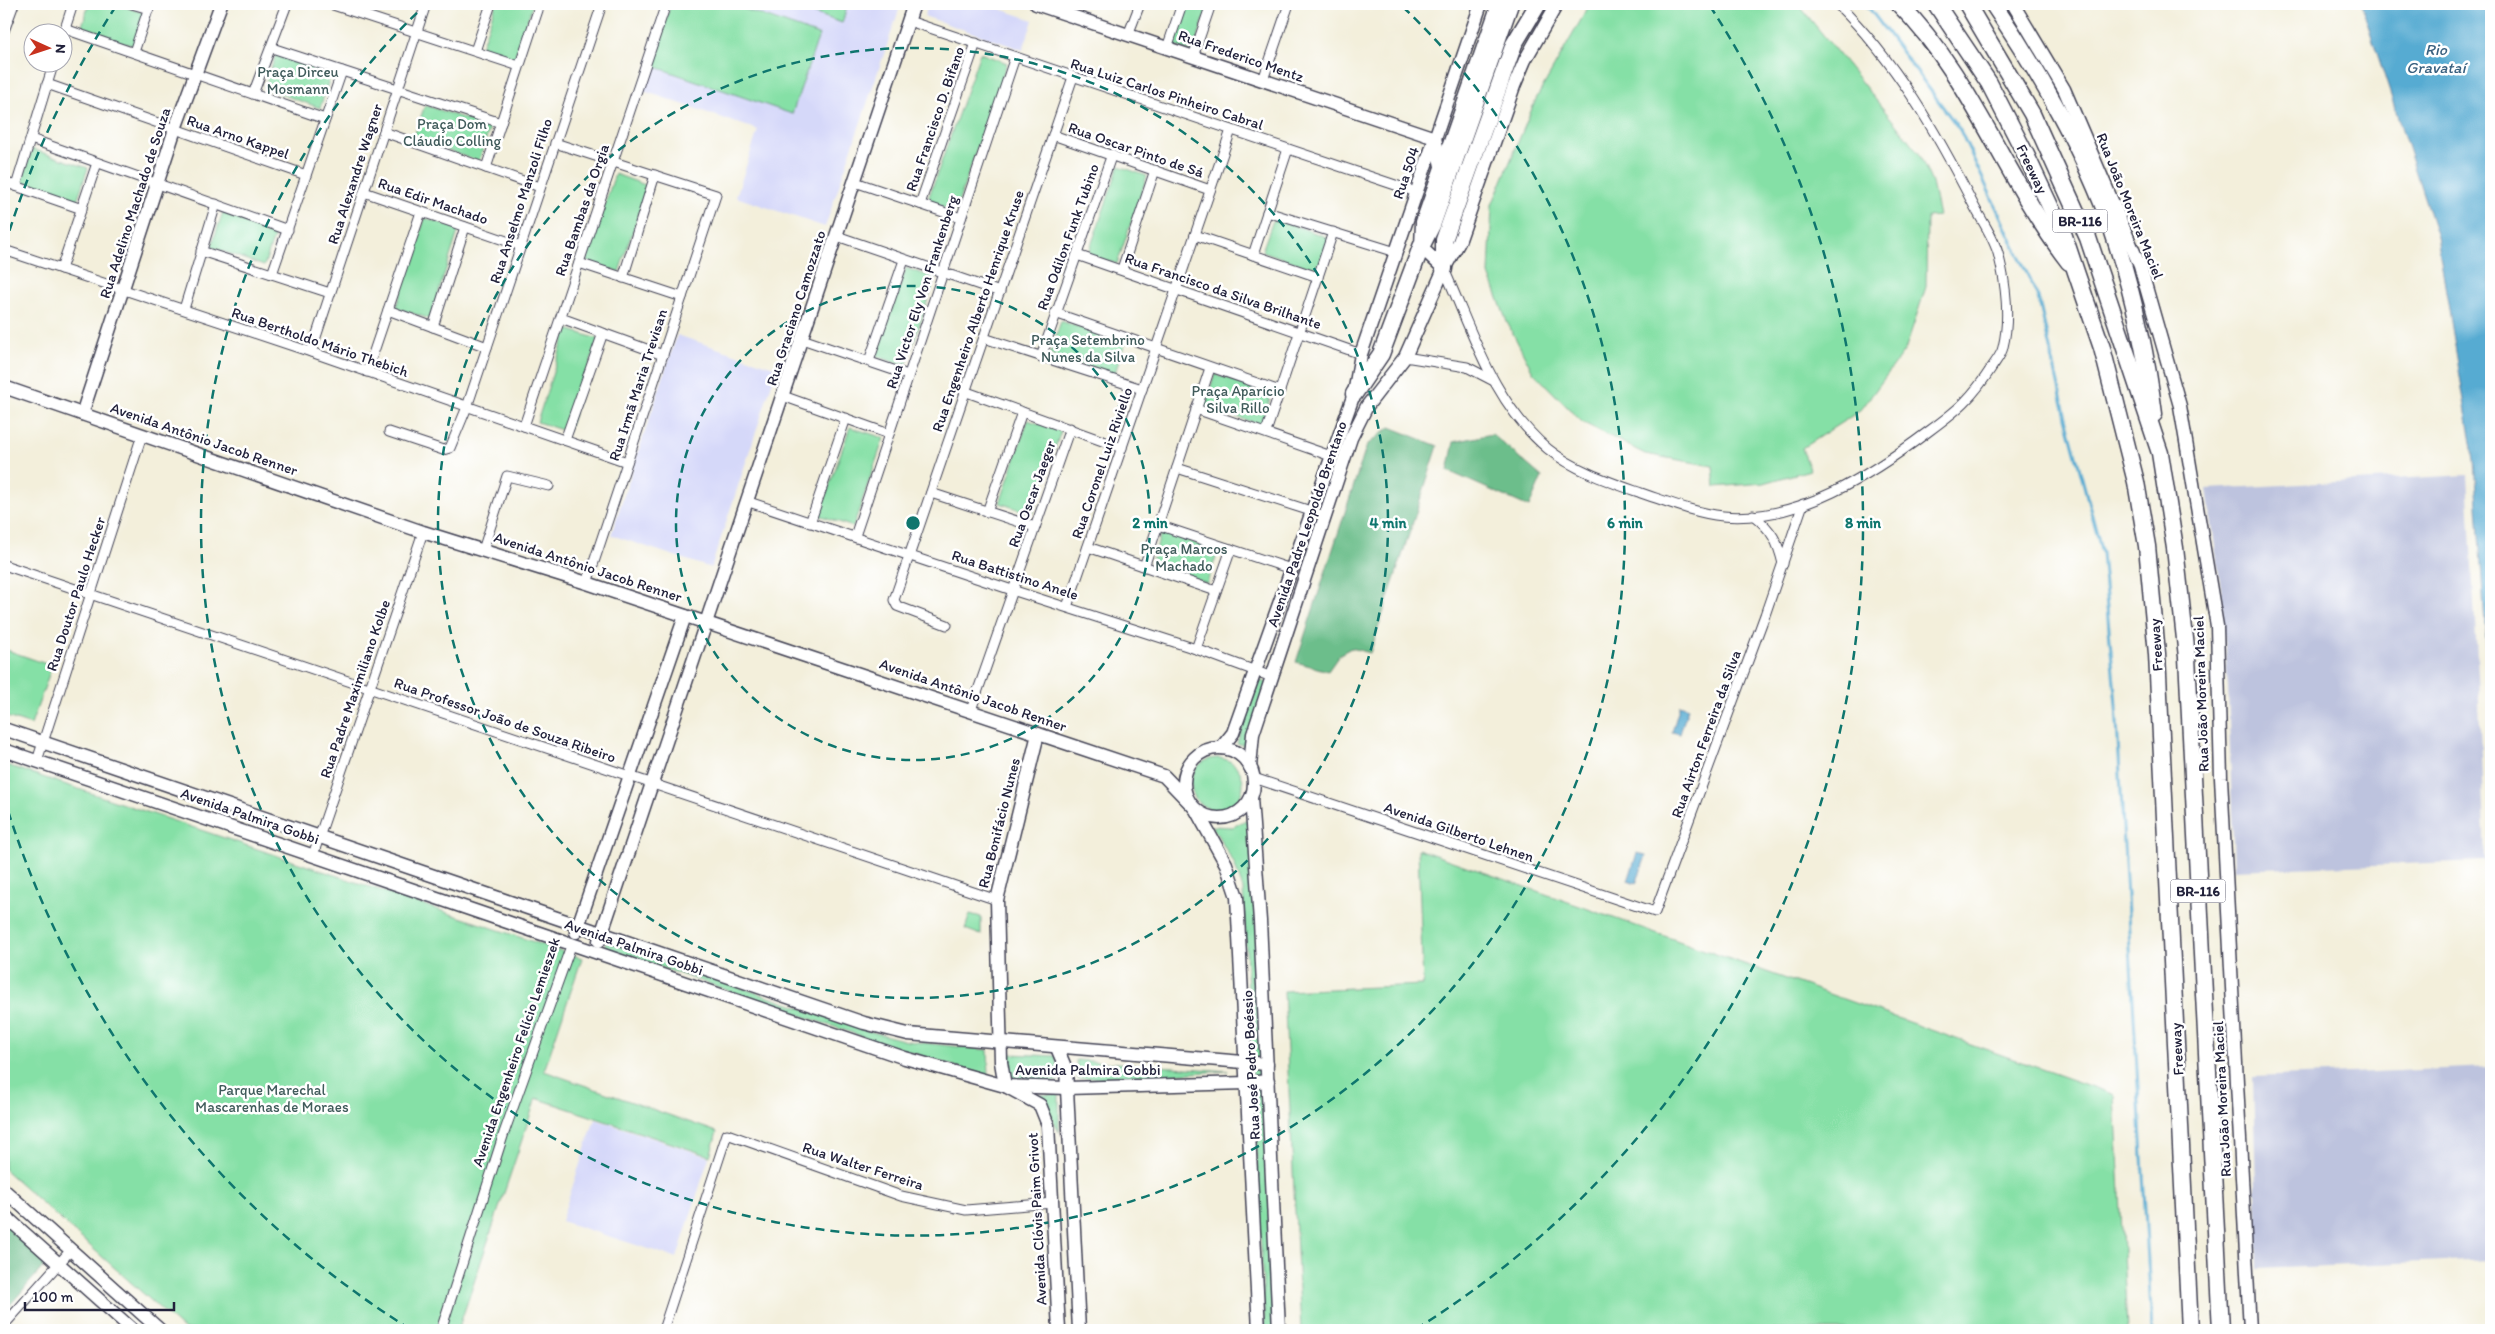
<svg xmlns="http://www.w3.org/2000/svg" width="2495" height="1334" font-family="Itim,sans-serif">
<rect width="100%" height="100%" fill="#fff"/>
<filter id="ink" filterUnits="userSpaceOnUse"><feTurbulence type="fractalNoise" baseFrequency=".02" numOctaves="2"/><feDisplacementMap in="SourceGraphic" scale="10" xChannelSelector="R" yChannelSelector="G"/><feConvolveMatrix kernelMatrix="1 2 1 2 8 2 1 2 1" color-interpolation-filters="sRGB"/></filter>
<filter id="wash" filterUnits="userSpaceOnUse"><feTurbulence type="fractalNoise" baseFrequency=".0096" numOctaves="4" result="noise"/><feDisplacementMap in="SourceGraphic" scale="20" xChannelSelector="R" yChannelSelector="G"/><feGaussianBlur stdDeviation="1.12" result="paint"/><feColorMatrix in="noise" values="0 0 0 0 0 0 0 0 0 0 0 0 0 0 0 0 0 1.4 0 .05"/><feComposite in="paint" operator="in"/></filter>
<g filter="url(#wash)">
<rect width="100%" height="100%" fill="#f3efdb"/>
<g fill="#d5d8f9">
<path d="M670 4H901L825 227 736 197 758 130 641 90Z"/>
<path d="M929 4H986L1033 20 1023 50 924 16Z"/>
<path d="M677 335 777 368 711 568 611 535Z"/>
<path d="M595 1119 709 1157 677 1258 561 1221Z"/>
</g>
<g fill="#bdc3de">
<path d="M2467 475 2478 675 2485 861 2234 870 2228 688 2221 589 2207 489Z"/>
<path d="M2491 1067V1259L2258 1269 2253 1077Z"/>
</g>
<g fill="#85e0a6" stroke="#548170">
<path d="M89 4H115L147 14 137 47 81 29Z"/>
<path d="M496 4H533L514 59 481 47Z"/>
<path d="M671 4H730L819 35 792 114 650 65Z"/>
<path d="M797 4H848L842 23 796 7Z"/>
<path d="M1184 4H1209L1193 52 1171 45Z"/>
<path d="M1590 4H1798L1919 153 1932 183 1939 216 1927 217 1926 287 1905 350 1861 410 1802 448 1810 470 1764 483 1715 487 1713 466 1645 454 1582 422 1533 372 1507 322 1489 274 1492 205 1536 99Z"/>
<path d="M980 53 1007 63 955 212 927 202Z"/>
<path d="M276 54 331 74 320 108 264 88Z"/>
<path d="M425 105 490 127 479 161 413 139Z"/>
<path d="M32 149 88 168 77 201 21 182Z"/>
<path d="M1119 166 1147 176 1117 264 1088 254Z"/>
<path d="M615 174 648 186 619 272 586 261Z"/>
<path d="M223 212 276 231 264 266 211 247Z"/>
<path d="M425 218 459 229 430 319 396 308Z"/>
<path d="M1274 218 1329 238 1317 270 1262 251Z"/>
<path d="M906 268 935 278 906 366 876 356Z"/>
<path d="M1061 321 1125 343 1114 376 1050 354Z"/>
<path d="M567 329 598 339 568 432 537 422Z"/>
<path d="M1215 374 1272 393 1261 425 1204 406Z"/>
<path d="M1028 420 1061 431 1032 514 1000 503Z"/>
<path d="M850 427 884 438 853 527 819 515Z"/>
<path d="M1162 531 1218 551 1207 583 1151 563Z"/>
<path d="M4 649 52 666 31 725 4 716Z"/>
<path d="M1259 680 1267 683 1245 746 1237 743Z"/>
<circle cx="1217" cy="784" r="26"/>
<path d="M4 764 582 958 544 1071 717 1132 710 1156 536 1098 458 1330H184L4 1169Z"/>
<path d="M1251 817 1276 1330H1265L1243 889 1234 863 1212 826 1233 827Z"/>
<path d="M1418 849 2115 1095 2127 1330H1301L1284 991 1423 985Z"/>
<path d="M970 914 981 917V935L965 929Z"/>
<path d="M606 941 865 1030 907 1041 988 1050 989 1077 881 1043 604 948Z"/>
<path d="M1009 1054 1056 1056 1058 1081 1018 1082 1010 1078Z"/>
<path d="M1076 1060 1228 1071 1078 1079Z"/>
<path d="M1059 1094V1132L1046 1105 1032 1095Z"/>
</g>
<g fill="#6cbe8b" stroke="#477063">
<path d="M1390 427 1438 446 1370 653 1351 648 1340 654 1328 671 1296 662 1367 445Z"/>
<path d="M1492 434 1542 477 1529 507 1448 471 1454 442Z"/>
<path d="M4 1220 49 1260 4 1312Z"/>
</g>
<g fill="#56abd2" stroke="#3c6686">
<path d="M2361 4H2491V714L2474 461 2437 237Z"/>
<path d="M1680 705 1688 708 1680 734 1672 732Z"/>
<path d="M1637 853 1646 856 1636 884 1628 881Z"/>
</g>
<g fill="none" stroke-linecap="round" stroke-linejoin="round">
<path stroke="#56abd2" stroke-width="3" d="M1866 4 1960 130 2038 297 2066 418 2102 553 2116 705 2152 1330"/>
</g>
</g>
<g filter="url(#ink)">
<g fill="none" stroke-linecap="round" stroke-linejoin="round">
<defs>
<g id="street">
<path d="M132 4 149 9"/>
<path d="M330 4 519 66"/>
<path d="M909 21 1416 192"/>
<path d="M65 29 325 119"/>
<path d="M4 31 14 4"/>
<path d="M1128 35 1140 4"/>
<path d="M62 38 73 4"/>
<path d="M272 48 501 123"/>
<path d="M1167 48 1182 4"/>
<path d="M475 51 491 4"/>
<path d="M134 52 150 4"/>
<path d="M1193 57 1211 4"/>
<path d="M1263 80 1289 4"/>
<path d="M47 84 306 175"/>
<path d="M253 94 287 4"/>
<path d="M384 132 540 187"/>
<path d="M1053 135 1210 190"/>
<path d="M31 139 288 230"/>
<path d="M555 143 716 195 587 583"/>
<path d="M486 168 540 4"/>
<path d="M4 182 82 209"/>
<path d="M855 182 961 218"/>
<path d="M16 186 54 62"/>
<path d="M364 192 521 246"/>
<path d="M920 204 976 43"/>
<path d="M1267 212 1396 252"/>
<path d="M1195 235 1318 277"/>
<path d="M837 236 1000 292"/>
<path d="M4 250 311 352 627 462"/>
<path d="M201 251 330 293"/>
<path d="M1077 255 1361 354"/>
<path d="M1253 255 1288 149"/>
<path d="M579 263 682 297"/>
<path d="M61 269 97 163"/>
<path d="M1122 269 1155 170"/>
<path d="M1444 269C1473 333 1493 403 1548 449 1574 470 1610 482 1641 493 1668 502 1695 513 1723 516 1798 523 1872 474 1929 431 1959 409 1972 398 1992 367 1996 361 2002 354 2003 347 2010 319 2006 284 1999 257 1995 239 1982 221 1974 206 1937 133 1896 61 1837 4"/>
<path d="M272 274 342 71"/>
<path d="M623 278 655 175"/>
<path d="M184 309 216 204"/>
<path d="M388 310 487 347"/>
<path d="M1055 313 1280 391"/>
<path d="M561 318 663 355"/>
<path d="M433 327 465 227"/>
<path d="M984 338 1142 389"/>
<path d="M802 339 908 375"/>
<path d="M311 352 426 4"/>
<path d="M1041 357 1112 154"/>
<path d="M1405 357 1467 367 1492 380"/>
<path d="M869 361 904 260"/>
<path d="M367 372 421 212"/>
<path d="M964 391 1122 448"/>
<path d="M783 396 889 434"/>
<path d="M1196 409 1331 456"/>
<path d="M524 426 666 4"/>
<path d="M389 432 443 450 450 448 467 407 602 4"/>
<path d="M1266 432 1333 232"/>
<path d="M565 440 603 333"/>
<path d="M1177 468 1317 513"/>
<path d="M931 493 1035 527"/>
<path d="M749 502 1012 590 1196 649 1272 677"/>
<path d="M987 512 1022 412"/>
<path d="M1753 515C1772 530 1778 542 1783 564"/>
<path d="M810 523 846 418"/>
<path d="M1158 525 1291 569"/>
<path d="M855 536 1015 57"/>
<path d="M1088 547 1216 591"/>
<path d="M483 550 507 476 549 486"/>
<path d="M4 565 997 900"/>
<path d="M1144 567 1210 368"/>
<path d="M1067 607 1231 130"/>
<path d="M947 625 897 606 894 600 1073 77"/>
<path d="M1196 649 1231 549"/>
<path d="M971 710 1070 428"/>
<path d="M37 761 142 435"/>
<path d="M1254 778 1655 912 1765 615 1803 504"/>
<path d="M313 855 423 532"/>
<path d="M4 1325 71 1250"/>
<path d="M441 1330 504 1133 572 943"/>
<path d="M663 1330 727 1134 901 1196 966 1210 1053 1203"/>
</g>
<g id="secondary">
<path d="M1036 4 1435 138 1441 166"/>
<path d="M2013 4 2064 89 2140 266 2180 406 2217 626 2221 778 2250 1330"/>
<path d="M1444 269 1421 247 1422 222 1498 4"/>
<path d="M4 387 423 532 587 583 1164 776 1189 802"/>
<path d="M82 414 175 129 221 4"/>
<path d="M4 729 864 1023 908 1034 1267 1064"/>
<circle cx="1219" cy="783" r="35"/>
<path d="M1221 748 1233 733 1354 394 1361 354 1481 4"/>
<path d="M4 750 905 1058 1005 1086 1067 1088 1247 1083 1268 1081"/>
<path d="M1250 767 1253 734 1351 438 1367 406 1405 357 1444 269 1459 242 1514 86 1525 60 1557 4"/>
<path d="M1251 798 1260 921 1279 1330"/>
<path d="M1196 810 1226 864 1237 897 1259 1330"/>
<path d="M576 932 685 616"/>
<path d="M599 941 914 4"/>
<path d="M1057 1048 1066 1069 1079 1330"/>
<path d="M1005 1086 1001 1062 997 900 1038 734"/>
<path d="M1007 1087 1040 1105 1048 1125 1059 1330"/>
<path d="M4 1190 160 1330"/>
<path d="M4 1215 133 1330"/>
</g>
<g id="highway">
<path d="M1899 4C1972 77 2006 181 2069 262"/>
<path d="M1936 4 1989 83 2026 155 2064 236 2076 272 2102 348 2136 482 2147 546 2157 654 2190 1330"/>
<path d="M1967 4 2032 114 2088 238 2160 453 2175 548 2187 657 2221 1330"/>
<path d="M1993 4C2038 70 2085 153 2112 229 2132 289 2146 351 2154 414"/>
<path d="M1444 269V240L1514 44 1538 4"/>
<path d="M1354 394 1381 354 1421 247 1432 225 1510 4"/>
</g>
</defs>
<use href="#street" stroke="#414153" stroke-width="11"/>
<use href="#secondary" stroke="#414153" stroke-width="15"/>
<use href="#highway" stroke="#414153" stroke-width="19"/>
<use href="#street" stroke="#fff" stroke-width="9"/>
<use href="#secondary" stroke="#fff" stroke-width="12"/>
<use href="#highway" stroke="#fff" stroke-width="16"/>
</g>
</g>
<g fill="none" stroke="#0f766e" stroke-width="2.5" stroke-dasharray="9 6">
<circle cx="913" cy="523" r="237"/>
<circle cx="913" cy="523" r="475"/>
<path d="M1403 7A712 712 0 1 1 423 7"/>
<path d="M410 1329A950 950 0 0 1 5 801M5 245A950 950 0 0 1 116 6M1710 6A950 950 0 0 1 1416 1329"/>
</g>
<g text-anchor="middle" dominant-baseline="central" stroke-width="5" stroke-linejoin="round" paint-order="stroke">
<g fill="#fff" stroke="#646476" stroke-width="1">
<rect x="2052.5" y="209.5" width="55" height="23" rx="4"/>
<rect x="2170.5" y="879.5" width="55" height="23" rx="4"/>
</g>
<g font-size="14" font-weight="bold" fill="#22223b">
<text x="2080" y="221">BR-116</text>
<text x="2198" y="891">BR-116</text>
</g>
<g font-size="15" fill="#22223b" stroke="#fff">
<text transform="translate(1241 56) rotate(19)">Rua Frederico Mentz</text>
<text transform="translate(1167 94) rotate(18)">Rua Luiz Carlos Pinheiro Cabral</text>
<text transform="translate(935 119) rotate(-71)">Rua Francisco D. Bifano</text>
<text transform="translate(238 137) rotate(19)">Rua Arno Kappel</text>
<text transform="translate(1136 150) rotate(19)">Rua Oscar Pinto de Sá</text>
<text transform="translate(2032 169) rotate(64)">Freeway</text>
<text transform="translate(1406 173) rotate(-71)">Rua 504</text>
<text transform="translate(355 174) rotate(-72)">Rua Alexandre Wagner</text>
<text transform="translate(433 201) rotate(19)">Rua Edir Machado</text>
<text transform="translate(521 201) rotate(-72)">Rua Anselmo Manzoli Filho</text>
<text transform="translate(135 203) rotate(-72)">Rua Adelino Machado de Souza</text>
<text transform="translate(2130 206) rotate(68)">Rua João Moreira Maciel</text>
<text transform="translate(582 210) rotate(-71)">Rua Bambas da Orgia</text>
<text transform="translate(1068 237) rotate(-70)">Rua Odilon Funk Tubino</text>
<text transform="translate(1223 291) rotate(19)">Rua Francisco da Silva Brilhante</text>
<text transform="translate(922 292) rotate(-72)">Rua Victor Ely Von Frankenberg</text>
<text transform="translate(796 308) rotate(-72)">Rua Graciano Camozzato</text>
<text transform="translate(978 311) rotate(-71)">Rua Engenheiro Alberto Henrique Kruse</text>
<text transform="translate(320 342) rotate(19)">Rua Bertholdo Mário Thebich</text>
<text transform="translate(638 385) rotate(-72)">Rua Irmã Maria Trevisan</text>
<text transform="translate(204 439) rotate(19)">Avenida Antônio Jacob Renner</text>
<text transform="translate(1102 463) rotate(-71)">Rua Coronel Luiz Riviello</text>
<text transform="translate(1032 494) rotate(-70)">Rua Oscar Jaeger</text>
<text transform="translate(1307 524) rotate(-71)">Avenida Padre Leopoldo Brentano</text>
<text transform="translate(588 567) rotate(18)">Avenida Antônio Jacob Renner</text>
<text transform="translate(1015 575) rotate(18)">Rua Battistino Anele</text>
<text transform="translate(76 594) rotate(-72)">Rua Doutor Paulo Hecker</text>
<text transform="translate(2156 645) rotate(-94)">Freeway</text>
<text transform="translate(355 689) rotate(-71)">Rua Padre Maximiliano Kolbe</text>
<text transform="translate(2201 694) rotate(-92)">Rua João Moreira Maciel</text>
<text transform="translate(973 695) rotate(19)">Avenida Antônio Jacob Renner</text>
<text transform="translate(505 720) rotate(19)">Rua Professor João de Souza Ribeiro</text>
<text transform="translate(1706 734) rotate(-70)">Rua Airton Ferreira da Silva</text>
<text transform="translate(250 816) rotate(19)">Avenida Palmira Gobbi</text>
<text transform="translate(999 823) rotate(-76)">Rua Bonifácio Nunes</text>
<text transform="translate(1459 832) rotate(19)">Avenida Gilberto Lehnen</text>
<text transform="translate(634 947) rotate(19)">Avenida Palmira Gobbi</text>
<text transform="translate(2177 1049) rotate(-93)">Freeway</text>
<text transform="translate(516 1052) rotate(-71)">Avenida Engenheiro Felício Lemieszek</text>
<text transform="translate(1251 1065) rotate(-93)">Rua José Pedro Boéssio</text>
<text x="1088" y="1070">Avenida Palmira Gobbi</text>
<text transform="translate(2222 1099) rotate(-93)">Rua João Moreira Maciel</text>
<text transform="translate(863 1166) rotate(18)">Rua Walter Ferreira</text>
<text transform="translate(1037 1219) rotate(-93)">Avenida Clóvis Paim Grivot</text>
</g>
<g font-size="15" fill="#405b5b" stroke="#fff">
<text x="298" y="72">Praça Dirceu<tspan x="298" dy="17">Mosmann</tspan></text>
<text x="452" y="124">Praça Dom<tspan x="452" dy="17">Cláudio Colling</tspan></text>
<text x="1088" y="340">Praça Setembrino<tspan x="1088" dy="17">Nunes da Silva</tspan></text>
<text x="1238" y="391">Praça Aparício<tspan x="1238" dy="17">Silva Rillo</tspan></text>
<text x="1184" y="549">Praça Marcos<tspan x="1184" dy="17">Machado</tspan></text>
<text x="272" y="1090">Parque Marechal<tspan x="272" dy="17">Mascarenhas de Moraes</tspan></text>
</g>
<g font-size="16" font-style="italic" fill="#39607f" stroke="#fff">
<text x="2436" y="49">Rio<tspan x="2436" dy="18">Gravataí</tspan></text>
</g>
</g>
<circle cx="913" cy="523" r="8" fill="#0f766e" stroke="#fff" stroke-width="2.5"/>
<g font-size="15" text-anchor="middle" font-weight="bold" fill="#0f766e" stroke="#fff" stroke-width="5" stroke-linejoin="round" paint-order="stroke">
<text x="1150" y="528">2 min</text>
<text x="1388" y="528">4 min</text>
<text x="1625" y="528">6 min</text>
<text x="1863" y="528">8 min</text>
</g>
<rect width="2495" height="1334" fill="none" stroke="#fff" stroke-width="20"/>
<g transform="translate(48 48) rotate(93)"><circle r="24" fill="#ffffff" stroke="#a7a7b1"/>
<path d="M0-4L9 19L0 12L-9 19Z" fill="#c8321e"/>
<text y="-8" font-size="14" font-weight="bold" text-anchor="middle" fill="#22223b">N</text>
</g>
<path d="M25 1302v8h149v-8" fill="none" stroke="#22223b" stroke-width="2.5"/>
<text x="32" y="1302" font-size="15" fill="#22223b" stroke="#ffffff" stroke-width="4" paint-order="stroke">100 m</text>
</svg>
